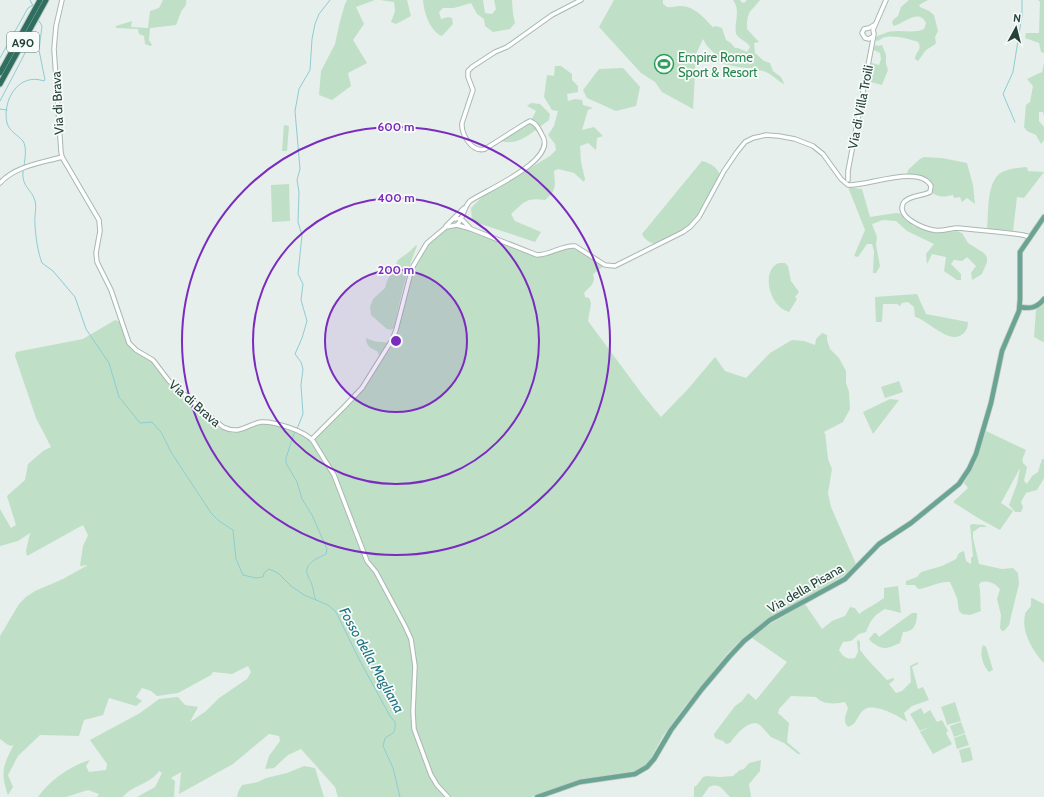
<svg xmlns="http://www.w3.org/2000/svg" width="1044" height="797" font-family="Cabin,sans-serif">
<rect width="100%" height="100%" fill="#e6efeb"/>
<g fill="#bfe0c6">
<path d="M163 0H186C187 6 184 7 181 12 179 16 178 21 176 25L150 28 149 40 152 45 150 46 145 44 144 36 139 34 138 29 116 28V26L132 21 131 27 148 28 150 11 159 8Z"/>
<path d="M347 0H375L356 7 364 24 353 40 367 63 348 73 351 86 332 100 319 95 321 71 335 44 340 21 345 4Z"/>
<path d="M380 0H407L411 16 396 24 391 22 395 11 394 2Z"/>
<path d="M423 0H483L485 13 492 14 496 9 494 0H512L513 14 515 23 510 29 493 32 485 26 484 19 477 14 471 3 454 8H443L439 12 441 19 448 17 452 18 453 24 442 36C430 31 424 13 423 0Z"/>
<path d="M614 0H663V4L667 7C671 8 675 6 679 6 694 5 704 18 713 27L716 26 722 28 726 40 731 43 735 48H738L747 52 750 47C747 41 740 40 736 34 734 21 741 11 733 0H740L741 2 744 3 747 0H760C750 13 747 10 747 29L759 42 754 43 755 53 764 61 770 63 773 71 781 77 784 83V84C776 80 773 74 763 71 753 68 725 67 718 61 715 58 716 54 712 51 708 47 706 45 703 39L696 54 693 109 662 92 655 82 641 73 599 27Z"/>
<path d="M909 0H928L919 5 920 7 929 11 934 15 938 31 935 37 936 43 934 45 926 50 918 61 915 59C915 52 923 50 918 42 911 39 893 35 885 37 881 38 880 41 876 41L875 38C878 35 880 35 883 34 896 27 911 35 924 29L926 23C919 8 904 23 894 26L892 23 893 20 898 16 901 7Z"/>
<path d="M1038 0H1044V53L1041 52 1039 43 1025 38 1026 33H1039L1040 2Z"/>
<path d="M876 45 879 46 882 45 886 55V64L888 70 882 85 867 81 869 64 872 63 879 65 881 59 880 53 874 50V47Z"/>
<path d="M1044 63V116L1043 112H1039V121L1044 127V140L1041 144 1036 135 1027 131 1024 127 1026 105 1030 102 1033 86 1027 79 1042 72Z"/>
<path d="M555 66H561L572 74V80L578 86V92L567 94 568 101 575 99 582 100 583 105 593 108 588 110 582 130 594 127 603 136 597 138 596 150 588 143 580 146 581 162 585 179 584 182 574 173 558 169 554 171C555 186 557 190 545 200 526 197 524 202 511 214L515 221 541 232 535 242 472 221 471 208 482 197 550 156 556 150 555 144 548 135 554 126 558 111 552 110 544 97 547 75 554 76Z"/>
<path d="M623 68 640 87 636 106 616 111 587 98 583 90 599 69Z"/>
<path d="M531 103 540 104 550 114 549 120C535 130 519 147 501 141L530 122 536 111 527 106Z"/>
<path d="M284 125 289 126 287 151H282Z"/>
<path d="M924 157 942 158 967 163 973 185 975 204 967 198 962 202 960 197 954 198 953 195C944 197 939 198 931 192L932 186C927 177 917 175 907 175L908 170 920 159Z"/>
<path d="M702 161C710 163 717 167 720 175L699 213 689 226 656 244C651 244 644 239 642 234Z"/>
<path d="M1027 167 1028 171 1044 172 1024 198 1017 197 1013 231 989 229 987 228C989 212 986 181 1002 172 1010 168 1019 168 1027 167Z"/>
<path d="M289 184 290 221 272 222 271 185Z"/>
<path d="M848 187 862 189 870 217 896 213 903 214 913 226 922 229 936 233 957 231 962 233 968 243 984 253 987 257V262L982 274 972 280 971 273 976 266 967 257 962 261 954 260 951 264 961 274V280H957L944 271 946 257 932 254 927 264 926 254 934 244 907 231 896 221 883 220 872 224 877 237 876 245 880 266 876 273H873L874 251 872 244H867L858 257 854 256 865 230Z"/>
<path d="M454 227H465L537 257C550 258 561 247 574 249 581 249 597 262 604 266L593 274C596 284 590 286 584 293L585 297 589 298 591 303 588 321 642 394 661 417 688 389 715 357 725 371 746 378 770 353 792 340 804 341 815 345 816 339 822 333 827 335V340L830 349 839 358 846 371V383L849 392 850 409 843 422 824 432V434L825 432 828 459 832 469 828 493 831 507 856 564 843 576 769 618 742 639 727 654 685 706 663 736 650 760 642 768 635 771 581 779 531 797H338L335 787 301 749 288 755 274 768 265 769 269 756 280 741 279 736 269 734 233 764 179 794 181 772 171 778 175 781 174 797H137L155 787 162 773 159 771C151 784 132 785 123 797H97L99 794 88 790 66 797H38C50 780 70 766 90 760L86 766 89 772 106 770 107 764 90 740 140 713 159 699 178 697 185 705 198 707 190 722 206 711 219 698 247 679 251 672 248 666 232 674 213 672 211 675 178 693 157 696 151 691 142 688 136 697 142 701 136 706 109 698 103 715 84 720 79 736 40 735 18 756 8 775 13 787 8 795C0 772 3 766 14 744L12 746 8 745 0 739V636L19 604 26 597 35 591 63 579 88 565 80 566 83 546 88 535 83 525 27 556 26 551 30 533 18 541 0 546V509L11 528 16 525 7 496 25 480 28 464 43 451 51 447 36 418 15 356 16 352 83 339 115 320 120 322 128 341 132 350 154 363 170 383 196 404 217 427 233 433 243 431 260 424H271L302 435 312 442 354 400 374 373 396 335 412 273 418 259 428 242 447 228Z"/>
<path d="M416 245 417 246C406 272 400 301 394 328L391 330 387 329 371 315 370 307 373 299 385 288 387 281 398 260 409 252Z"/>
<path d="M779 263H785L788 266 791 281 799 292 795 297 797 299 789 312C785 310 781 309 778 305 768 295 763 269 779 263Z"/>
<path d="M917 294 926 314 968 322C968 326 967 330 964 333 950 347 929 320 915 317L914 307 908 302 902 303 900 306 897 304H883L882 322H876L875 297Z"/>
<path d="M1044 301V341L1043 342 1034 337 1036 310Z"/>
<path d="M366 338C376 343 379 341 389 343L382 355H379L377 351C370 348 366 346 366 338Z"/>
<path d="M899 381 903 392 885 398 881 387Z"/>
<path d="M890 399 899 400 873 434 863 412Z"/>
<path d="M986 431 1026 450 1022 460 1023 461V463L1027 467 1024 481 1027 484 1032 476 1038 472 1042 459H1044V478L1037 490 1026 493 1021 502 1023 507 1021 512H1015L1009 505 1017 484 1020 468 1001 503 1013 511 1000 530 978 518 953 502 968 488 964 483 975 464Z"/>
<path d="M973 524 984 525 987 527H980L973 532V538L979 564 1002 569 1013 568 1018 573 1019 584 1009 625 1004 631H1002L1000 628 1001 615 997 599 1000 589C995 583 988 580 981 582L979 585C981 591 980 603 981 611L970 615 962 614 959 611 957 598 950 582C938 581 929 588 918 589L915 585H906V581L917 577 921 572 942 566 956 559 959 553 964 551 966 561 971 564V558L973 556 970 525Z"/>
<path d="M898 586 901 613 885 609C873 616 871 620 866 632L859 634 851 641 843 642 839 650C843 657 847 660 855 658L858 652 857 641 859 640 860 643V650C868 661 878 670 887 680L894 678V680L889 684 896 693 902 691 911 682 910 666 918 662V664L912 667 918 689 923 687 929 700 912 706 904 713 907 722C899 716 875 703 865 709 857 714 858 724 848 727 842 720 846 715 848 708L845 702C836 704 823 705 816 697L791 696 779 709 778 713 789 723 787 742 801 754H798L784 743 771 737 760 725 756 723C745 723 736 735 730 743L726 744 723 741 715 738 714 734 735 706 742 701 748 693 756 700 787 662 752 638 765 627 805 604 822 629 832 621 845 616 850 607 855 608 859 614C867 608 876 604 884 598V588Z"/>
<path d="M1031 598H1032L1044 604V663C1033 652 1021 631 1025 615 1025 611 1030 609 1031 605 1031 602 1031 600 1031 598Z"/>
<path d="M912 613H917C917 624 914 632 903 632L900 643C890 647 886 651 876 645 873 643 872 643 869 639L874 633H876L879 637Z"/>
<path d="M983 645 986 647 993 670 989 672C983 666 979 654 983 645Z"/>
<path d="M955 702 961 721 947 725 945 718 953 715 945 718 941 707Z"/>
<path d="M921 708 924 714 930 710 937 722 942 720 948 731 946 733 952 744 933 754 920 732 931 726 920 731 910 714Z"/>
<path d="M961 722 965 733 954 737 950 726Z"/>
<path d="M965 734 969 745 957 749 954 738Z"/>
<path d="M970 747 973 760 962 763 959 750Z"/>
<path d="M761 760 760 771 749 784 751 797H730C723 790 720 782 709 787L702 797H694V787L697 785 703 777 707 776 720 777 733 776 740 770 744 769 749 763Z"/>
<path d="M304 766 315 768 324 797H237L238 792 242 785 258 782 266 778 287 773Z"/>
</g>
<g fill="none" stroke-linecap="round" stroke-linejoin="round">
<g stroke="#8eccd4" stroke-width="1">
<path d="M30 0 33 6"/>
<path d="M0 58 28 8 33 5"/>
<path d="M0 101 23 57 31 40"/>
<path d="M0 109 7 110"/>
<path d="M1015 122 1003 94 1013 72 1022 15V0"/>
<path d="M24 166C25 159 27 147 23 141 18 135 9 131 7 123 2 101 18 72 44 81L45 80 39 50 42 26 39 21"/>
<path d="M23 171C21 187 32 189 35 201 37 209 34 216 35 223 35 234 38 253 42 263L53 271 75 297 86 329 109 363 119 397 140 423 152 422 161 432 171 452 211 513 219 521 233 530 236 559 243 575 256 578 263 577 264 573 269 569 278 573 291 586 304 595 328 605 336 612 360 661 390 716 395 722C396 735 392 733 385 738L383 746 393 768 400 797"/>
<path d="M297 429 303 414 301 385 303 369 301 362 295 354 302 338 307 321 301 300 303 284 298 274 302 235 298 222 299 192 297 180 300 169 295 111 299 89 310 70 312 39 315 24 319 14 330 0"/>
<path d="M295 431 286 458V463L297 482 302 499 312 515 327 549 326 554C318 558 302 564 308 576 309 579 311 581 312 585 314 590 313 595 316 600"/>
</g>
<defs>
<g id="minor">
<path d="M62 0 56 26 54 49 61 152 62 157 99 220 100 231 96 253 97 262 111 290 129 343 136 350 153 360 169 381 223 427C241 435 245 425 261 422 274 421 305 431 313 441L334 475 367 561 376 572 405 626 411 639 415 666 413 712 414 729 431 775 437 785 448 797"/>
<path d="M872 37 869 39 865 38 862 33 864 29 869 28 874 25"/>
<path d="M848 180V171L874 34 873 30 886 0"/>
<path d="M0 183C15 166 41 163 62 157"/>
<path d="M455 219C462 217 465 223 470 228"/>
<path d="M457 225C464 218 463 208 470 201 486 190 559 160 542 135 539 129 536 123 530 121L526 123 485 149C472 153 461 134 462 123L473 90 468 77V71L472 67 495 52 507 47 552 15 581 0"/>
<path d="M446 226 464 208"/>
<path d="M312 439 345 406 362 388 392 340 396 330 412 268 427 243 446 227 457 225 471 229 537 255C550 255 562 245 575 246L605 265 615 266 683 232 690 227 699 217 724 171 737 152 745 142 753 138 766 135 779 136 795 139 813 146 823 154 841 179 848 185C868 186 920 164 931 186L930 192C923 196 910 195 904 202 894 216 924 229 933 230 942 232 950 228 958 228 980 230 1001 232 1023 235L1030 237"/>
</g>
<g id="major">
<path d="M1020 307C1030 309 1037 308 1044 299"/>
<path d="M537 797 580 782 635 774 647 767 654 759 671 730 702 689 729 657 744 641 770 620 845 579 879 544 911 523 959 484 969 469 976 454 991 403 1002 351 1019 311 1020 299V252L1044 217"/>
</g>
<g id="highway">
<path d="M0 73 40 0"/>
<path d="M0 84 46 0"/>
</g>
</defs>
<use href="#minor" stroke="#a8b8b2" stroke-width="5.5"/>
<use href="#major" stroke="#c2cac8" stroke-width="6"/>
<use href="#highway" stroke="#c2cac8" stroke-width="7"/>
<use href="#minor" stroke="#fff" stroke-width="3.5"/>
<use href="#major" stroke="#6aa594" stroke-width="4.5"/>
<use href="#highway" stroke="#2f6f5f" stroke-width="5"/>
</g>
<circle cx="396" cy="341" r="71" fill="#7b2cbf" fill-opacity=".12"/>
<g fill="none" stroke="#7b2cbf" stroke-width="2">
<circle cx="396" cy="341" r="71"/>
<circle cx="396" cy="341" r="143"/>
<circle cx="396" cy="341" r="214"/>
</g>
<defs>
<symbol id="stadium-ring" viewBox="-11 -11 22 22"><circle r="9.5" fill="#f7fbf9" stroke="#2e9e5b" stroke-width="1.5"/><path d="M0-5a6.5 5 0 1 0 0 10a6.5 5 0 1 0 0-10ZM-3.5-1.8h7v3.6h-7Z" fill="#2e9e5b"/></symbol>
</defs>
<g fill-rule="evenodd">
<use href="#stadium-ring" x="653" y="53" width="22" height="22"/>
</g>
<g text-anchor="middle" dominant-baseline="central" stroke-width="3.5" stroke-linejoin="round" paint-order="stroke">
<rect fill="#f7fbf9" stroke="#637a73" stroke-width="1" x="7" y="32" width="32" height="20" rx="3"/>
<g font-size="12" font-weight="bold" fill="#244239">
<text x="23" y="42">A90</text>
</g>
<g font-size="13" fill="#27864d" stroke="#f7fbf9" text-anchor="start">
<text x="678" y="57">Empire Rome<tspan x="678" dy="15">Sport &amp; Resort</tspan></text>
</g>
<g font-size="13" fill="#244239" stroke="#f7fbf9">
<text transform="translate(57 103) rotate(-93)">Via di Brava</text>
<text transform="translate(860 107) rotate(-79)">Via di Villa Troili</text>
<text transform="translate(195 403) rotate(41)">Via di Brava</text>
<text transform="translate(805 588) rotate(-30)">Via della Pisana</text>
</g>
<g font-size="14" font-style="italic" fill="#1c7380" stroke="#f7fbf9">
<text transform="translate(372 660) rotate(61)">Fosso della Magliana</text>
</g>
</g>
<circle cx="396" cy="341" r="6" fill="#7b2cbf" stroke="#f7fbf9" stroke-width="2"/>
<g font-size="12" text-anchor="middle" font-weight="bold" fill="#7b2cbf" stroke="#f7fbf9" stroke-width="3.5" stroke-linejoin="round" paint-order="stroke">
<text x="396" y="131">600 m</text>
<text x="396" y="202">400 m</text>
<text x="396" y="274">200 m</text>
</g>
<g transform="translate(1016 28) rotate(7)" stroke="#f7fbf9" stroke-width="3" paint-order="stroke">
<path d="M0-3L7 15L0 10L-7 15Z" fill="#244239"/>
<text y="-6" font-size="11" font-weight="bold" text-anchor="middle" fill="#244239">N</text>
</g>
</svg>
